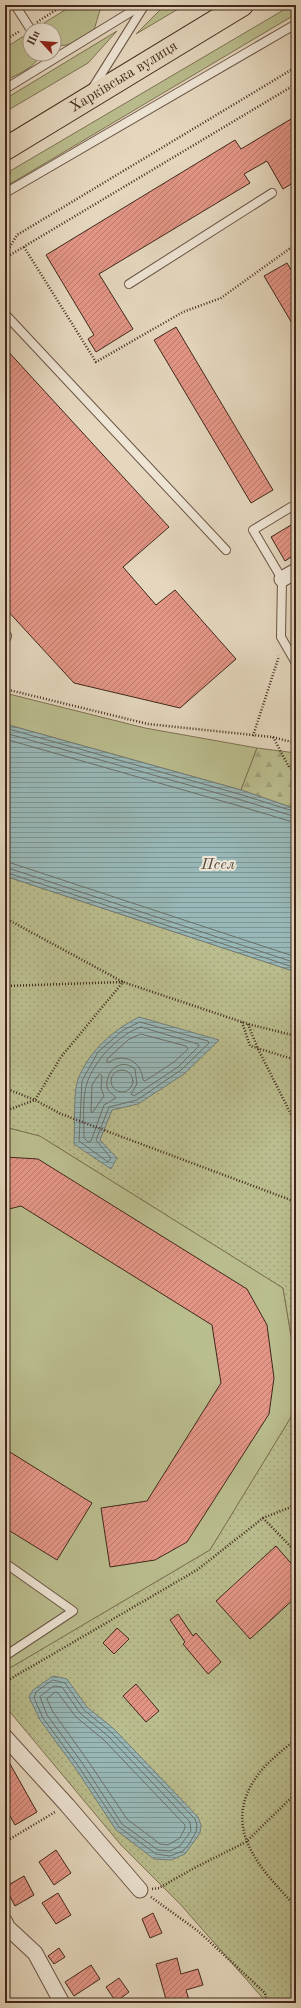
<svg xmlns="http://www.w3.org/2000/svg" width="301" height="2008" font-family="'Old Standard TT',serif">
<defs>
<pattern id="forest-firs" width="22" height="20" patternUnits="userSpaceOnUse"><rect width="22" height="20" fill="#babd8e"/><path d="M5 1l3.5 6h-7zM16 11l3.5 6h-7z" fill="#a1a27a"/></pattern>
<pattern id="park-dots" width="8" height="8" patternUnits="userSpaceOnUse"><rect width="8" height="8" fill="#babd8e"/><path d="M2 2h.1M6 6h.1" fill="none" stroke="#a1a27a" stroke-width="1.8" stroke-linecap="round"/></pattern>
<pattern id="water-rules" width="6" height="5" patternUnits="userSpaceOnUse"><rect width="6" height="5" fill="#98b8b8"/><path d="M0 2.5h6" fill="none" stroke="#7e9695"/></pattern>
<pattern id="building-hatch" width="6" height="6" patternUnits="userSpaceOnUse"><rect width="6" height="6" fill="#e39586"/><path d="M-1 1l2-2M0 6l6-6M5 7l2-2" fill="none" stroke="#ba7a6d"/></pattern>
</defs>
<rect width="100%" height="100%" fill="#e5d7be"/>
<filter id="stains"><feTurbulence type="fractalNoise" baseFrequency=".005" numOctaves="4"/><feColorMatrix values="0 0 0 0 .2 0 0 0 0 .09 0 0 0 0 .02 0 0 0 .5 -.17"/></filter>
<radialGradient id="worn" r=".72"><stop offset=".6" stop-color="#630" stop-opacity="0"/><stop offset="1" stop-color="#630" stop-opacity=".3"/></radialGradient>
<g fill="#babd8e" stroke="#7e7254">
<path d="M73 5H108L100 10 94 30C82 37 68 50 54 44V30H41L39 26Z"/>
<path d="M165 5H185L136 34Z"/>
<path d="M292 5H296V14L5 187V174Z"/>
<path d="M117 31 88 63 5 112V99Z"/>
<path d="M30 32V54H39C38 67 15 75 5 81V48Z"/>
<path d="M5 693 145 728 257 748 241 790 5 724Z"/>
<path d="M5 1127 40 1136 283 1288 296 1365V1409L210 1550 5 1671Z"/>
</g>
<path fill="url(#forest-firs)" stroke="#7e7254" d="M257 748 296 753V809L241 790Z"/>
<g fill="url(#park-dots)" stroke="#7e7254">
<path d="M5 876 296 972V1365L283 1288 40 1136 5 1127Z"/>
<path d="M296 1409V2003H267L181 1905 121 1845 5 1706V1671L210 1550Z"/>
</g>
<g fill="url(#water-rules)" stroke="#757e79">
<path d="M5 724 241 790 296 809V972L5 876Z"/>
<path d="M139 1017 219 1040 184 1074 138 1104 112 1110 100 1140 117 1158 111 1169 74 1144C75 1128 73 1093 78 1079 90 1050 112 1031 139 1017Z"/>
<path d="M53 1676 67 1679 87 1707 114 1729 198 1817 201 1825 200 1833 185 1854 171 1860 154 1859 116 1830 76 1769 40 1720 29 1697 33 1690Z"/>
</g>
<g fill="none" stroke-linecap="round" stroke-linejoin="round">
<g stroke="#6c706a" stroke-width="1">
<path d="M5 728 239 794 296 812"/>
<path d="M5 733 238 799 296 817"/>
<path d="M5 739 236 805 296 823"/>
<path d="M5 861 296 957"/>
<path d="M5 867 296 963"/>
<path d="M5 872 296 968"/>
<path d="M140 1022 208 1041 209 1043 181 1070 137 1100 109 1107 96 1140 111 1158 108 1162 79 1141 82 1081 98 1052 122 1031Z"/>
<path d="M141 1027 198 1044 199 1046 178 1067 134 1096 131 1094 137 1084 135 1069C121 1057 105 1071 107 1087 108 1093 114 1094 116 1098L104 1105 91 1141 88 1142 84 1138C84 1123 82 1097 87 1083 94 1061 119 1034 141 1027Z"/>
<path d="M141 1034 186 1046 188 1049 174 1062 145 1081 143 1080C142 1066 131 1055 115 1059 112 1060 110 1063 107 1062V1059L128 1040Z"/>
<circle cx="122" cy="1081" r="11"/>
<path d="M100 1074 102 1076 101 1088 104 1096 92 1113 91 1111 92 1085Z"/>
<path d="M53 1680 65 1683 84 1710 111 1732 195 1819 197 1825 196 1832 189 1844 183 1851 170 1856 156 1854 119 1827 79 1767 43 1718 34 1698 36 1692Z"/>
<path d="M54 1686 62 1687 80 1713 108 1736 190 1822 191 1831 180 1846 170 1851 158 1850 122 1824 83 1764 47 1715 40 1697Z"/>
<path d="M56 1692 58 1693 76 1717 104 1740 185 1825V1828L180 1838 168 1845 160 1844 127 1819 88 1761 53 1712 47 1699Z"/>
</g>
</g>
<g fill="url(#building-hatch)" stroke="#41281b">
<path d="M296 116V181L283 189 267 161 244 174 250 183 99 274 133 329 96 352 88 339 94 335 46 255 235 140 241 149Z"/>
<path d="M287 263 296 278V330L264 276Z"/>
<path d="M176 327 273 490 251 503 154 340Z"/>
<path d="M5 348 169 527 123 567 156 605 175 590 236 659 180 708 74 683 5 608Z"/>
<path d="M296 522V554L285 561 271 537Z"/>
<path d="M5 1157 38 1159 247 1289 267 1325 274 1378 269 1414 187 1542 155 1560 110 1567 101 1508 147 1501 221 1383 212 1325 21 1206 5 1210Z"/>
<path d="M5 1449 92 1503 57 1560 5 1528Z"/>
<path d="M276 1546 296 1569V1597L250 1639 216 1601Z"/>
<path d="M178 1614 193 1636 196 1633 221 1662 208 1674 183 1644 185 1642 170 1620Z"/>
<path d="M117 1628 129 1639 114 1654 103 1643Z"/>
<path d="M136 1684 159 1711 146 1722 123 1696Z"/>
<path d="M5 1755 37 1812 15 1825 5 1807Z"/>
<path d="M56 1850 71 1873 54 1885 39 1862Z"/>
<path d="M24 1876 34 1895 15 1906 5 1887Z"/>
<path d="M58 1893 71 1915 56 1924 42 1903Z"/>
<path d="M153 1913 162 1933 150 1938 142 1919Z"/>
<path d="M59 1948 65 1957 54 1964 48 1956Z"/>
<path d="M177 1958 181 1974 198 1969 203 1985 186 1990 190 2003H167L156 1964Z"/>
<path d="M91 1965 100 1979 74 1996 65 1982Z"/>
<path d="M119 1978 129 1992 116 2002 106 1987Z"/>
</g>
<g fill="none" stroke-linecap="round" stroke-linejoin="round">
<defs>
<g id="service">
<path d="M15 5 31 30"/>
<path d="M5 89 142 5"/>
<path d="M92 89 144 6"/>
<path d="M5 193 296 24"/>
<path d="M129 284 272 193"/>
<path d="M5 314 226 550"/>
<path d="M291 507 253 530 282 579 281 637 296 663"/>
<path d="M5 635 7 636 5 641"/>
<path d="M5 1563 73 1611 5 1656"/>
</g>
<g id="minor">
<path d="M282 579 296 571"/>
<path d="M5 1737 67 1805 140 1890"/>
<path d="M5 1922 7 1927 35 1953 62 2003"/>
</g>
<g id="primary">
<path id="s1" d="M5 149 242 5"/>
</g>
</defs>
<use href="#service" stroke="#6a5444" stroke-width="10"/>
<use href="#minor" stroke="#6a5444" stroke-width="17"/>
<use href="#primary" stroke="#41281b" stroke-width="24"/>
<g stroke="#41281b" stroke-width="2.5" stroke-dasharray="1 2" stroke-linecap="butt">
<path d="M37 22 64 5"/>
<path d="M5 40 20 31"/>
<path d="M5 177 10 174 5 165"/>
<path d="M24 247 96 362 183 312 221 298 296 244"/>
<path d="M5 255 17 235 296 67"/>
<path d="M5 258 296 84"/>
<path d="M5 689 148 724 272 737 296 743"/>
<path d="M253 736 279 656"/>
<path d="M273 737 289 767 296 769"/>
<path d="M291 768 296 772"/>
<path d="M5 918 123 982 248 1024 296 1036"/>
<path d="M5 986 123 982 61 1057 35 1100 5 1111"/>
<path d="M242 1022 250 1046 296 1060"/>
<path d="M248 1024 258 1049 296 1124"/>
<path d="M5 1088 35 1100 61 1114 296 1202"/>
<path d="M263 1518 296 1552"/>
<path d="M5 1682 197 1570 263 1518 296 1505"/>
<path d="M296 1739C284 1749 270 1760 260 1772 218 1826 259 1867 296 1907"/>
<path d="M5 1842 55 1812"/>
<path d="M152 1889 159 1888 196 1867 246 1842 296 1793"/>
<path d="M151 1897 198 1931 265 1993 267 2003"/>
</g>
<use href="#service" stroke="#eee5d5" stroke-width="8"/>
<use href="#minor" stroke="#eee5d5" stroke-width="15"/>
<use href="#primary" stroke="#e5d7be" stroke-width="22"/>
</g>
<g text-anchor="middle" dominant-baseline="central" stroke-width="4" stroke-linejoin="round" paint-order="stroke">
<g font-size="15" fill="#41281b" stroke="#eee5d5">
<text stroke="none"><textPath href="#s1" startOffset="139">Харківська вулиця</textPath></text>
</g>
<g font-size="16" font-style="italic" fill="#574c42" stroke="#eee5d5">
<text x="218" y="865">Псел</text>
</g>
</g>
<rect width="301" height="2008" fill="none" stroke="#e5d7be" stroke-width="20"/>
<rect x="6" y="6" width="289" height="1996" fill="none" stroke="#41281b" stroke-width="2"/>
<rect x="10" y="10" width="281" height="1988" fill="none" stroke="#41281b"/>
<g transform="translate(42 42) rotate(296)"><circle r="19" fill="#eee5d5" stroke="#a9998b"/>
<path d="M0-3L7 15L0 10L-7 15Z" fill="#8f2418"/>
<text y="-6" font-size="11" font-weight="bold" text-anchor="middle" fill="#41281b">Пн</text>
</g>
<rect width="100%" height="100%" filter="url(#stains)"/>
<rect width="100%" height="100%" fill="url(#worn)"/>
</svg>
